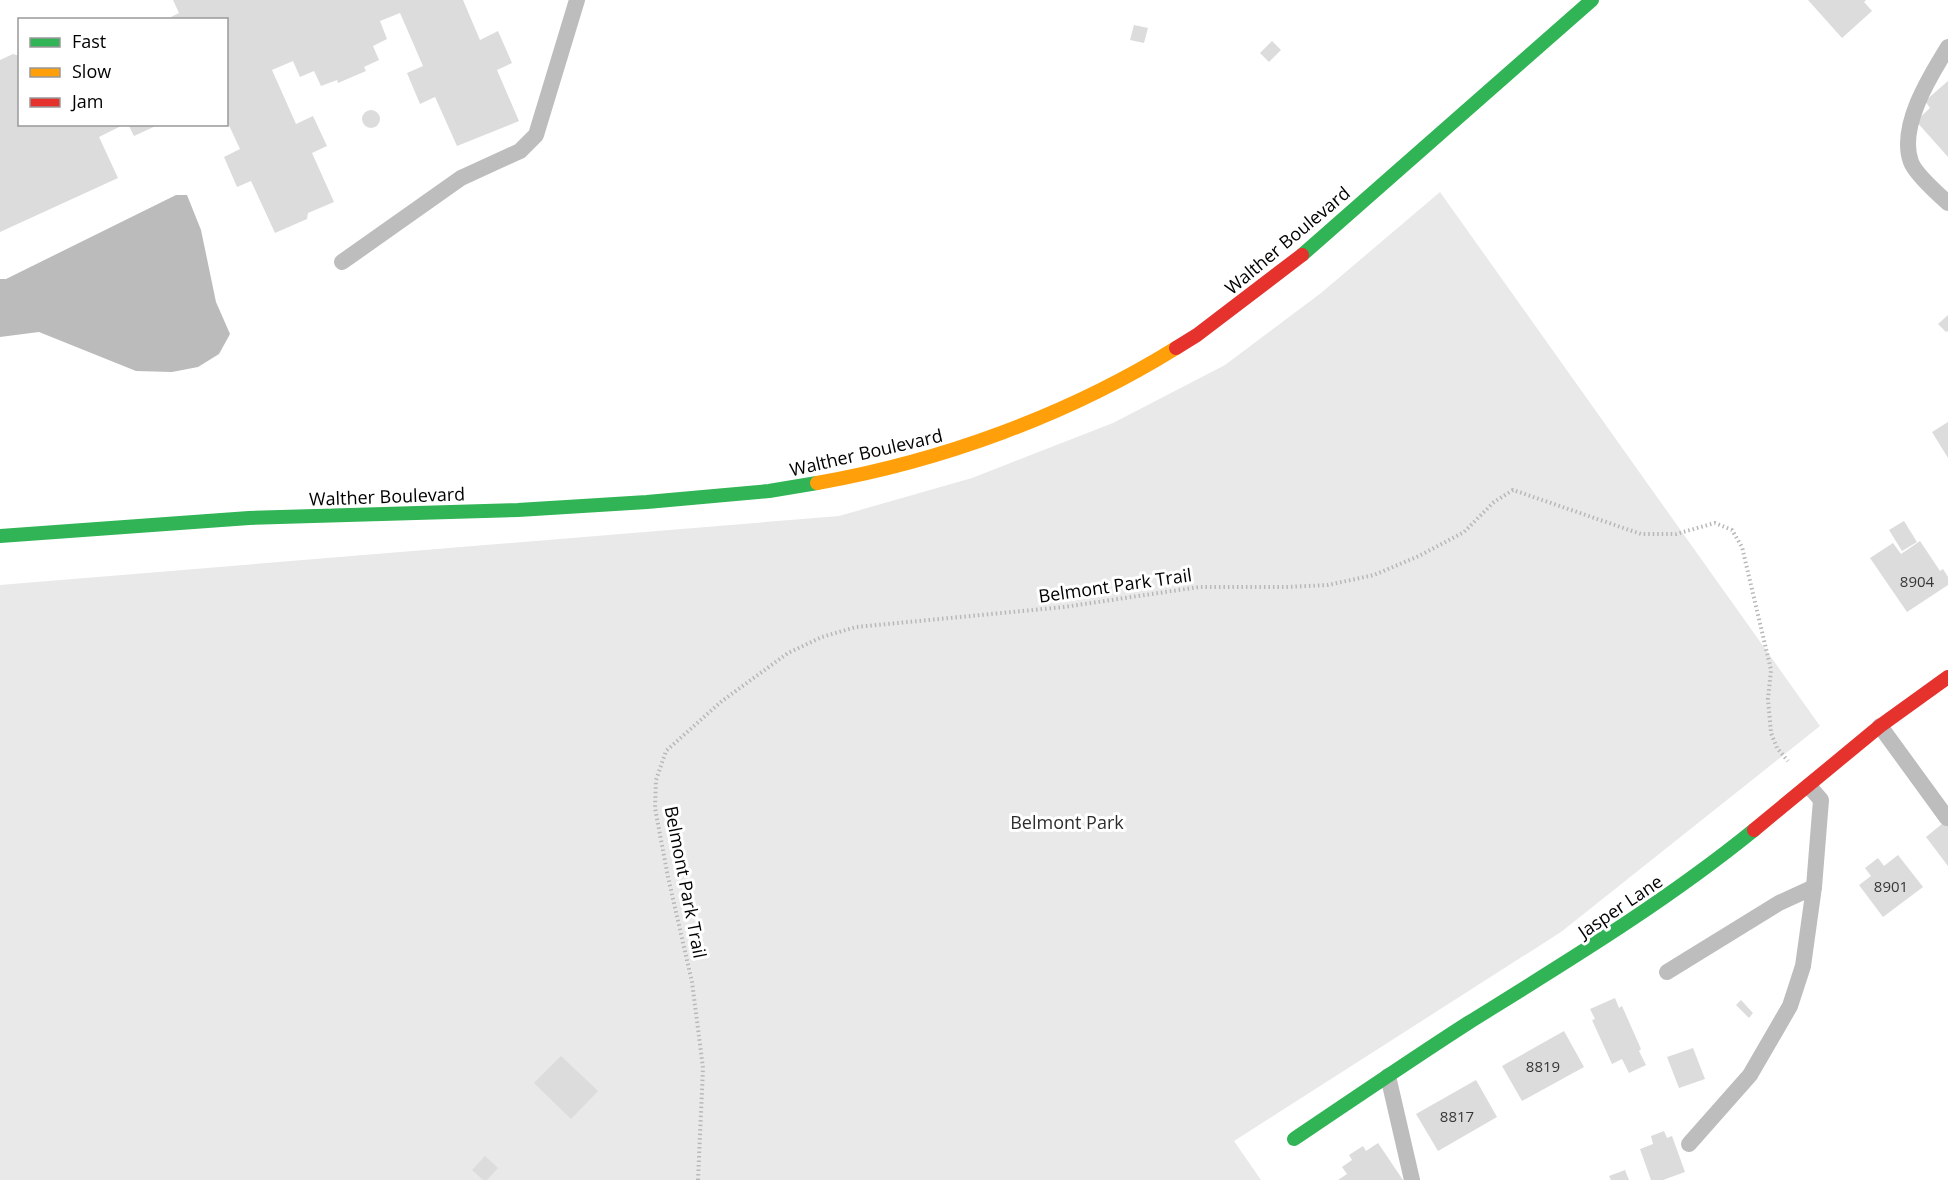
<svg xmlns="http://www.w3.org/2000/svg" width="1948" height="1180" font-family="'Open Sans',sans-serif">
<rect width="100%" height="100%" fill="#fff"/>
<path fill="#e9e9e9" d="M1440 192 1820 726 1561 932 1234 1141 1261 1180H0V585L839 516 972 478 1113 423 1225 365 1321 293Z"/>
<path fill="#bbb" d="M176 195H187L201 230 216 302 230 334 219 354 198 367 172 372 136 371 39 332 0 337V279H6Z"/>
<g fill="#dcdcdc">
<path d="M173 0H463L480 40 498 31 512 63 497 70 519 121 457 146 435 97 420 104 407 73 423 66 400 13 380 21 387 39 373 46 379 60 364 67 366 71 338 83 337 80 321 86 314 71 300 77 293 61 272 70 296 124 313 116 327 146 312 153 334 202 308 213 307 219 275 233 251 181 237 187 224 157 240 149 226 119V20H170L171 17 179 13Z"/>
<path d="M1808 0H1866L1864 2 1872 11 1842 38Z"/>
<path d="M1134 25 1148 28 1144 43 1130 40Z"/>
<path d="M1272 41 1281 50 1269 62 1260 53Z"/>
<path d="M13 54 20 56V124H125L99 137 118 178 0 232V60Z"/>
<path d="M1948 81V157L1916 121 1930 108 1925 101Z"/>
<circle cx="371" cy="119" r="9"/>
<path d="M128 124H160L134 136Z"/>
<path d="M1948 315V331L1946 332 1938 324Z"/>
<path d="M1948 422V458L1932 432Z"/>
<path d="M1904 521 1917 542 1902 551 1889 530Z"/>
<path d="M1920 541 1940 571 1943 569 1948 577V585L1907 612 1870 558 1893 543 1901 554Z"/>
<path d="M1948 819V866L1926 837Z"/>
<path d="M1898 855 1923 887 1883 917 1859 885 1871 876 1865 868 1878 858 1884 866Z"/>
<path d="M1615 998 1619 1008 1622 1006 1641 1049 1639 1051 1646 1065 1629 1073 1622 1059 1612 1064 1592 1020 1595 1019 1590 1009Z"/>
<path d="M1741 1000 1753 1013 1749 1018 1736 1005Z"/>
<path d="M1564 1031 1584 1067 1522 1101 1502 1066Z"/>
<path d="M1693 1048 1705 1079 1679 1088 1667 1057Z"/>
<path d="M561 1056 598 1091 571 1119 534 1083Z"/>
<path d="M1476 1080 1497 1117 1438 1151 1416 1114Z"/>
<path d="M1664 1131 1667 1138 1672 1136 1685 1172 1663 1180H1651L1640 1149 1653 1144 1651 1136Z"/>
<path d="M1378 1143 1403 1180H1338L1347 1174 1342 1167 1352 1160 1349 1155 1363 1146 1366 1151Z"/>
<path d="M485 1156 498 1168 487 1180H483L472 1170Z"/>
<path d="M1625 1170 1629 1180H1611L1609 1176Z"/>
</g>
<g fill="none" stroke-linecap="round" stroke-linejoin="round">
<path stroke="#b8b8b8" stroke-width="4" stroke-dasharray="1.5 3" stroke-linecap="butt" d="M698 1180 703 1068 692 982 668 877 655 808 656 780 666 751 722 701 788 653 822 637 856 627 1064 607 1199 587H1286L1328 585 1374 575 1419 556 1464 532 1494 502 1513 490 1641 534H1676L1715 523 1732 530 1742 547 1771 670 1768 699 1771 733 1777 748 1788 761"/>
<g stroke="#bdbdbd" stroke-width="16">
<path d="M1948 47C1930 76 1898 127 1911 162 1915 173 1939 195 1948 203"/>
<path d="M342 262 461 178 520 151 536 135 577 0"/>
<path d="M1880 726 1947 818"/>
<path d="M1667 972 1779 903 1814 887"/>
<path d="M1388 1076 1412 1180"/>
<path d="M1689 1144 1750 1075 1790 1006 1803 966 1814 887 1821 800 1809 786"/>
</g>
<g stroke="#30b455" stroke-width="14">
<path d="M1302 255 1592 0"/>
<path d="M0 536 249 518 518 510 647 502 769 491 817 483"/>
<path d="M1294 1139C1352 1100 1409 1061 1468 1023 1566 962 1664 903 1754 830"/>
</g>
<path stroke="#ff9f0a" stroke-width="14" d="M817 483C942 461 1068 415 1176 348"/>
<g stroke="#e5322d" stroke-width="14">
<path d="M1176 348 1197 335 1302 255"/>
<path d="M1754 830 1880 726 1948 677"/>
</g>
</g>
<g text-anchor="middle" dominant-baseline="central" stroke-width="6" stroke-linejoin="round" paint-order="stroke">
<g font-size="15" fill="#373737">
<text x="1917" y="581">8904</text>
<text x="1891" y="886">8901</text>
<text x="1543" y="1066">8819</text>
<text x="1457" y="1116">8817</text>
</g>
<g font-size="18" fill="#000" stroke="#fff">
<text transform="translate(1287 240) rotate(-40)">Walther Boulevard</text>
<text transform="translate(866 452) rotate(-13)">Walther Boulevard</text>
<text transform="translate(387 496) rotate(-2)">Walther Boulevard</text>
<text transform="translate(1115 585) rotate(-8)">Belmont Park Trail</text>
<text transform="translate(686 882) rotate(79)">Belmont Park Trail</text>
<text transform="translate(1620 906) rotate(-34)">Jasper Lane</text>
</g>
<g font-size="18" fill="#2e2e2e" stroke="#fff">
<text x="1067" y="822">Belmont Park</text>
</g>
</g>
<rect x="18" y="18" width="210" height="108" fill="#ffffff" stroke="#999999" stroke-width="1.5"/>
<rect x="30" y="38" width="30" height="9" fill="#30b455" stroke="#999999" stroke-width="1.5"/>
<text x="72" y="48" font-size="18" fill="#000000">Fast</text>
<rect x="30" y="68" width="30" height="9" fill="#ff9f0a" stroke="#999999" stroke-width="1.5"/>
<text x="72" y="78" font-size="18" fill="#000000">Slow</text>
<rect x="30" y="98" width="30" height="9" fill="#e5322d" stroke="#999999" stroke-width="1.5"/>
<text x="72" y="108" font-size="18" fill="#000000">Jam</text>
</svg>
